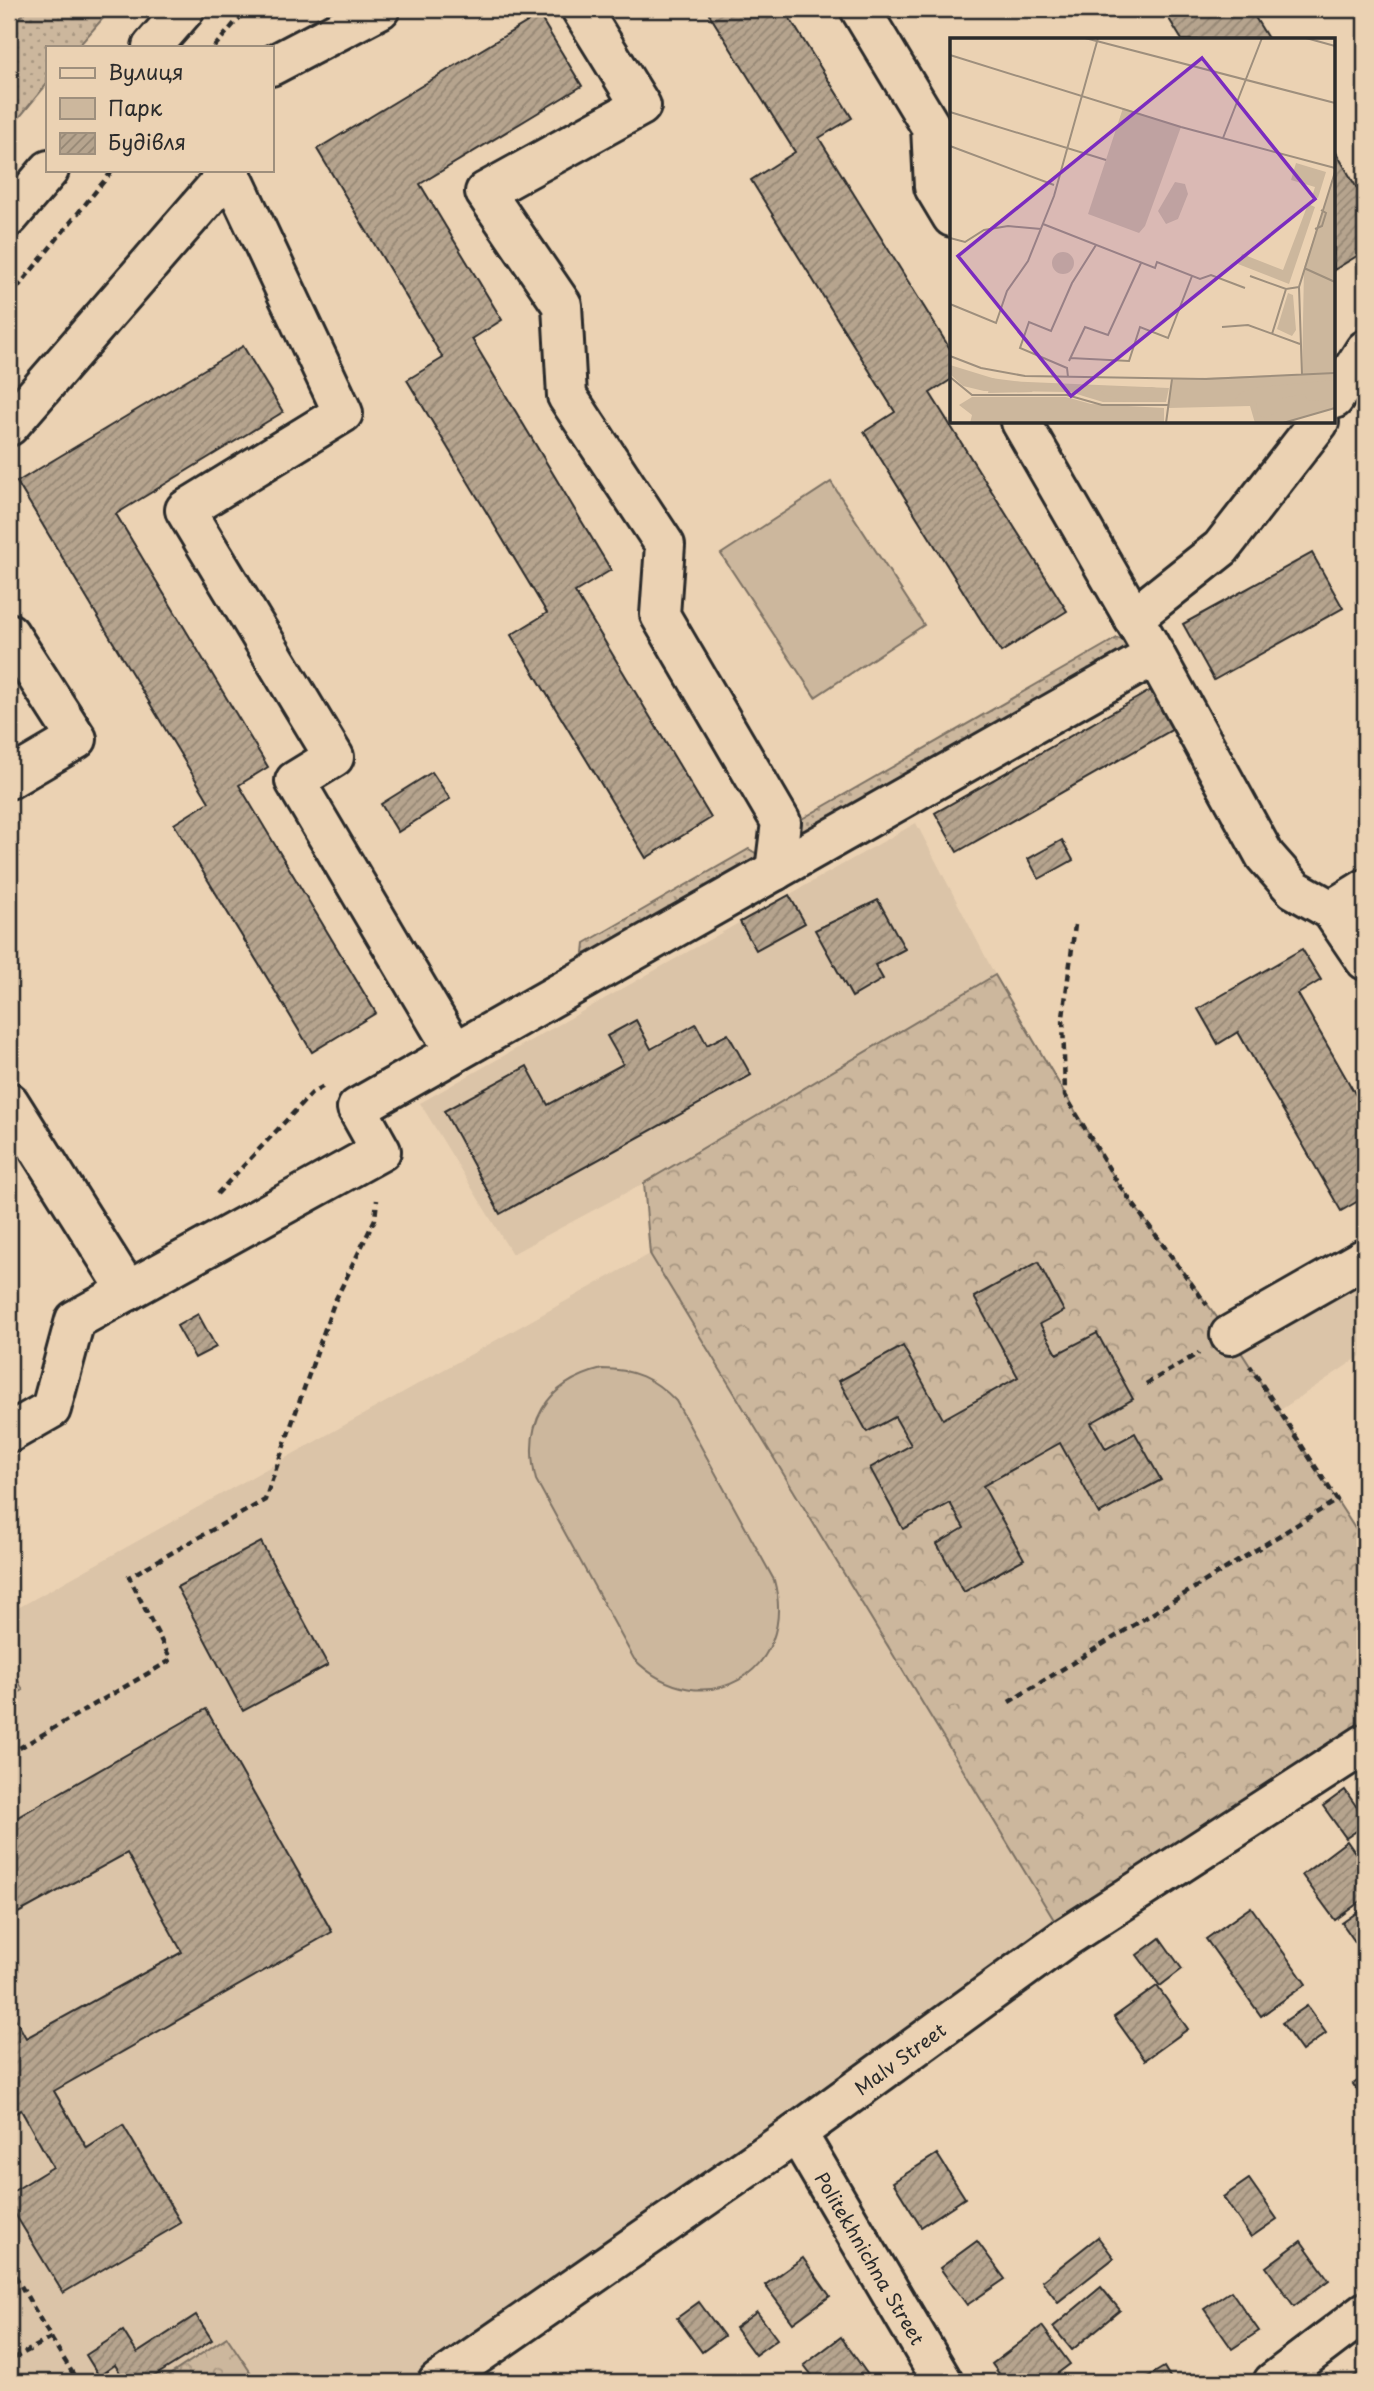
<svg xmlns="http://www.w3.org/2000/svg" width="1374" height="2391" font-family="'Playpen Sans',sans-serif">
<defs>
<pattern id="grass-dots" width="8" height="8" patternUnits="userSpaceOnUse" patternTransform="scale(1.75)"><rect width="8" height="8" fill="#ccb79d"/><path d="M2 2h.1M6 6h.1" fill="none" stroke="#a69580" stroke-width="1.8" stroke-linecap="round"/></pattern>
<pattern id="forest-crowns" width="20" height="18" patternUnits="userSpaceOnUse" patternTransform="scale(1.75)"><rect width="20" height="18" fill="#ccb79d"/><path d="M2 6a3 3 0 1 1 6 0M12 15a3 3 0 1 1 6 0" fill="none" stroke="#a69580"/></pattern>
<pattern id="building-hatch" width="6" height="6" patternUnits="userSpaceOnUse" patternTransform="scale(1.75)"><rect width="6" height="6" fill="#b6a48e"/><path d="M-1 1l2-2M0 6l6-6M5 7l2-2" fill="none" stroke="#948674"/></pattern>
</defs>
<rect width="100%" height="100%" fill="#ebd2b3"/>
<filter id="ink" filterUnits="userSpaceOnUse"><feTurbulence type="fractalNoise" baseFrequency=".0143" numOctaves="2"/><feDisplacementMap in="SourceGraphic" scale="14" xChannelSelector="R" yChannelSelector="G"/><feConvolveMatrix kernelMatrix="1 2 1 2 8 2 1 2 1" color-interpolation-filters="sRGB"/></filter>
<g filter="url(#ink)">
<g fill="#dbc4a8">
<path d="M916 823 995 975 644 1183 512 1254 420 1103Z"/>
<path d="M650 1254 1065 1938 438 2382H9V1613Z"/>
<path d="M1365 1266V1353L1279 1411 1230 1335Z"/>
</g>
<g fill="url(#grass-dots)" stroke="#7c7164" stroke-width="2">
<path d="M29 9H111L78 47H47V84L9 130V26Z"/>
<path d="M1117 638 1127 642 1125 652 808 834 800 829V820Z"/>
<path d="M749 849 757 854V863L592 957 584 953 585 943Z"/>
</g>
<g fill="url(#forest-crowns)" stroke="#7c7164" stroke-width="2">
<path d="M995 975 1117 1182 1230 1335 1365 1544V1744L1065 1938 650 1254 644 1183Z"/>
<path d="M9 1664 23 1690 9 1698Z"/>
<path d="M227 2337 257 2382H159Z"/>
</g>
<g fill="#ccb79d" stroke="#7c7164" stroke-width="2">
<path d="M831 482 924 625 815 697 721 554Z"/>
<path d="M602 1369C633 1369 654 1378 676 1401L774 1580C799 1673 702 1727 634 1659L536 1480C522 1424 545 1383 602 1369Z"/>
</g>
<g fill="url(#building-hatch)" stroke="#2b2b2b" stroke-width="2">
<path d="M706 9H784L852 118 819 138 952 352V379L930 393 1067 611 1001 652 864 432 895 412 751 180 795 152Z"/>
<path d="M1163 9H1250L1269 40H1182Z"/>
<path d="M539 15 582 86 420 184 502 320 472 339 611 570 575 592 711 818 646 858 511 635 547 613 407 380 443 358 317 149Z"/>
<path d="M1334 149 1365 202V251L1334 270Z"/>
<path d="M243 346 283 412 116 514 268 767 239 785 376 1013 312 1052 174 824 209 802 17 482Z"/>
<path d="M1312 553 1343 608 1214 680 1183 624Z"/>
<path d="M1153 689 1175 728 957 852 935 813Z"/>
<path d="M432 772 450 799 398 832 381 804Z"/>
<path d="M1062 840 1073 860 1039 879 1028 859Z"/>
<path d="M789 895 805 923 756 950 740 922Z"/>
<path d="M878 900 905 949 875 965 883 979 852 997 815 930Z"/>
<path d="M1302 949 1321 980 1298 994 1365 1111V1197L1341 1211 1238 1032 1218 1044 1198 1009Z"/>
<path d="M636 1020 651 1049 696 1024 707 1045 728 1034 751 1075 500 1214 444 1111 527 1066 548 1105 623 1064 607 1036Z"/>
<path d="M9 1201 17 1215 9 1220Z"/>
<path d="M1038 1262 1064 1311 1040 1324 1057 1354 1097 1333 1133 1399 1091 1423 1106 1449 1135 1433 1161 1480 1099 1514 1060 1443 983 1486 1024 1559 964 1592 937 1544 964 1528 950 1503 903 1529 870 1468 911 1445 895 1417 867 1432 839 1381 903 1346 943 1419 1018 1377 974 1297Z"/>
<path d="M198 1314 216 1347 195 1358 177 1326Z"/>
<path d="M261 1542 328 1665 243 1711 177 1587Z"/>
<path d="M206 1709 332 1932 54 2091 87 2148 123 2125 181 2223 63 2293 9 2204V2194L53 2167 21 2110 9 2117V2007L26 2038 182 1952 127 1853 9 1918V1822Z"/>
<path d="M1345 1790 1365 1819V1825L1346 1838 1323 1806Z"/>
<path d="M1347 1841 1365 1867V1898L1335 1920 1302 1875Z"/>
<path d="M1251 1907 1306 1984 1261 2016 1206 1939Z"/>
<path d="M1365 1907V1956L1342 1923Z"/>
<path d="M1160 1938 1182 1969 1160 1986 1137 1955Z"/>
<path d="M1157 1986 1188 2029 1145 2060 1114 2017Z"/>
<path d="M1307 2006 1326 2033 1302 2051 1282 2023Z"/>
<path d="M1365 2076V2102L1353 2084Z"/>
<path d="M937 2154 965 2198 921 2227 893 2182Z"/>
<path d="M1249 2179 1277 2219 1251 2237 1223 2197Z"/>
<path d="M1098 2237 1114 2258 1058 2302 1042 2281Z"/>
<path d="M977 2241 1005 2279 967 2305 940 2268Z"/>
<path d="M1301 2241 1329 2280 1294 2306 1266 2267Z"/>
<path d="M803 2258 830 2296 793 2323 765 2285Z"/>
<path d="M1101 2287 1120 2310 1072 2350 1053 2327Z"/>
<path d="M1231 2291 1259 2331 1232 2349 1204 2309Z"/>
<path d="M699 2302 724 2336 702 2352 677 2318Z"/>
<path d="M757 2312 777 2339 755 2355 735 2328Z"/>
<path d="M196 2315 212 2340 145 2382H126L115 2365 99 2376 86 2355 123 2331 137 2353Z"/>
<path d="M1042 2326 1070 2364 1046 2382H1005L992 2364Z"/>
<path d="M841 2337 868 2375 858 2382H817L804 2365Z"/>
<path d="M1164 2367 1173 2382H1139Z"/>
<path d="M1363 2370 1365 2382H1346Z"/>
<path d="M623 2375 628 2382H611Z"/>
</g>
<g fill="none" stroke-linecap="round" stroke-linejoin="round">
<defs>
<g id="minor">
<path d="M581 9 641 106 485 192 562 305 567 396 665 545 660 615 781 822 775 871"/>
<path d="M860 9 931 127 934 187 952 217"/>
<path d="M271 66 380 9"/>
<path d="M229 170 343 413 185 510 334 757 295 781 455 1052"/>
<path d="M1334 399 1365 350"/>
<path d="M1021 422 1155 655 1265 856 1294 889 1331 910 1365 960"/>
<path d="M9 426 230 171"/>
<path d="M1133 618 1221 548 1319 422"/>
<path d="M9 633 77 739 9 779"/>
<path d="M1331 910 1365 889"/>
<path d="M9 1102 128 1291"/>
<path d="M1230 1335 1365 1258"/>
<path d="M9 1433 51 1409 75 1320 381 1151 357 1108 1155 655"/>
<path id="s1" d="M797 2133 943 2382"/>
<path id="s2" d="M438 2382 797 2133 1065 1938 1365 1744"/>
<path d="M1273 2382 1365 2312"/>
</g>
<g id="major">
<path d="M152 47 185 9"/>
<path d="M9 217 49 170"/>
</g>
</defs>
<use href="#minor" stroke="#2b2b2b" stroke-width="44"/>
<use href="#major" stroke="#2b2b2b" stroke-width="44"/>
<g stroke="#2b2b2b" stroke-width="4.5" stroke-dasharray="7 5" stroke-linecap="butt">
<path d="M214 47 247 9"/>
<path d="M9 298 113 170"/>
<path d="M1075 925 1063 1017 1065 1095 1117 1182 1207 1305"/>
<path d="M217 1194 312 1093 324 1086"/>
<path d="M1146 1384 1199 1353"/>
<path d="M1009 1702 1337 1500 1250 1366"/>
<path d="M9 1754 171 1660 129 1577 265 1500 334 1303 375 1219 377 1200"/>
<path d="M9 2265 51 2338 9 2361"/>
<path d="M51 2338 78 2382"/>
</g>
<use href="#minor" stroke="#ebd2b3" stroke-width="38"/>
<use href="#major" stroke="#ebd2b3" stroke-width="38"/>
</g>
</g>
<g text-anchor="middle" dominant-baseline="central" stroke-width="7" stroke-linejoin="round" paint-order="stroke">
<g font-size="19" fill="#2b2b2b" stroke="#ebd2b3">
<text stroke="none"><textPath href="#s2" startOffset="564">Malv Street</textPath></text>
<text stroke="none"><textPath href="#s1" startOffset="145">Politekhnichna Street</textPath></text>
</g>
</g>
<g transform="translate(950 38)">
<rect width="385" height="385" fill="#ebd2b3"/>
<path d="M385 134V244L354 230ZM338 255 343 257 346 292 342 298 327 291ZM0 327 52 343 219 350 216 364H153L120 354 34 353 13 348 0 336ZM385 335V370L333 385H305L300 368 218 370 222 341ZM22 359H116L141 366 214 370V385H20L22 377 9 367Z" fill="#ccb79d"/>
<path d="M173 70 231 89 195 188 189 195 138 176ZM346 125 376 134 368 160 362 159 365 149 341 142ZM358 166 365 169 339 246 288 226 292 216 333 232ZM354 230 385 244V335L352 337ZM41 340 71 344 83 354 38 355ZM385 342V354L377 362 357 363 355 356 327 361V374L316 380 308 377 306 364 285 362 291 354 310 349ZM202 349 210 351V361L174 364 151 355 155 350Z" fill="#ccb79d"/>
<path d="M225 144 235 146 238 156 228 181 216 186 208 173ZM102 225a11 11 0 1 1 22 0a11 11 0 1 1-22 0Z" fill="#ccb79d"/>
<path fill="none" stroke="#9e8f7d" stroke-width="2" d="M135 0 385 65M356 0 385 8M0 17 231 89 385 130M0 74 156 122M273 100 312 0M0 108 104 147M93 186 205 230 207 224 250 241 261 237 295 250M365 191 372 188 376 175 371 172M0 200 15 204 34 192 58 188 91 191M354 230 385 244M300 238 336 251 349 249M0 266 46 285 57 253 78 223 104 158 148 0M272 289 298 287 350 306M322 296 336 251M0 318 31 330 75 338 256 341 385 335M120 320 179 323 190 289 218 300 242 238M119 323 135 289 158 297 191 225M352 337 349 249 385 134M0 339 22 357H117L152 367H218M118 339 117 330 70 310 79 284 101 293 122 245 146 207M216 385 222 341M333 385 385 370"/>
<path fill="#7b2cbf" fill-opacity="0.15" stroke="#7b2cbf" stroke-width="3.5" d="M252 20 365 161 121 358 8 218Z"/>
<rect width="385" height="385" fill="none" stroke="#2b2b2b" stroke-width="3.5"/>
</g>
<rect width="1374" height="2391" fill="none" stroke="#ebd2b3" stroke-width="35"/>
<rect x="18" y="18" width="1339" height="2356" fill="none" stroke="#2b2b2b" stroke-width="2.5" filter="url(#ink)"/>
<rect x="46" y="46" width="228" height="126" fill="#ebd2b3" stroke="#9e8f7d" stroke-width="2"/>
<rect x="60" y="68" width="35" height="10" fill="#ebd2b3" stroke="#9e8f7d" stroke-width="2"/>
<text x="108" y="80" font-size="21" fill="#2b2b2b">Вулиця</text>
<rect x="60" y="98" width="35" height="21" fill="#ccb79d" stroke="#9e8f7d" stroke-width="2"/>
<text x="108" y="116" font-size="21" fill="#2b2b2b">Парк</text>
<rect x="60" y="133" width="35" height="21" fill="url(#building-hatch)" stroke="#9e8f7d" stroke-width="2"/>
<text x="108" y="150" font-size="21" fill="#2b2b2b">Будівля</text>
</svg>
